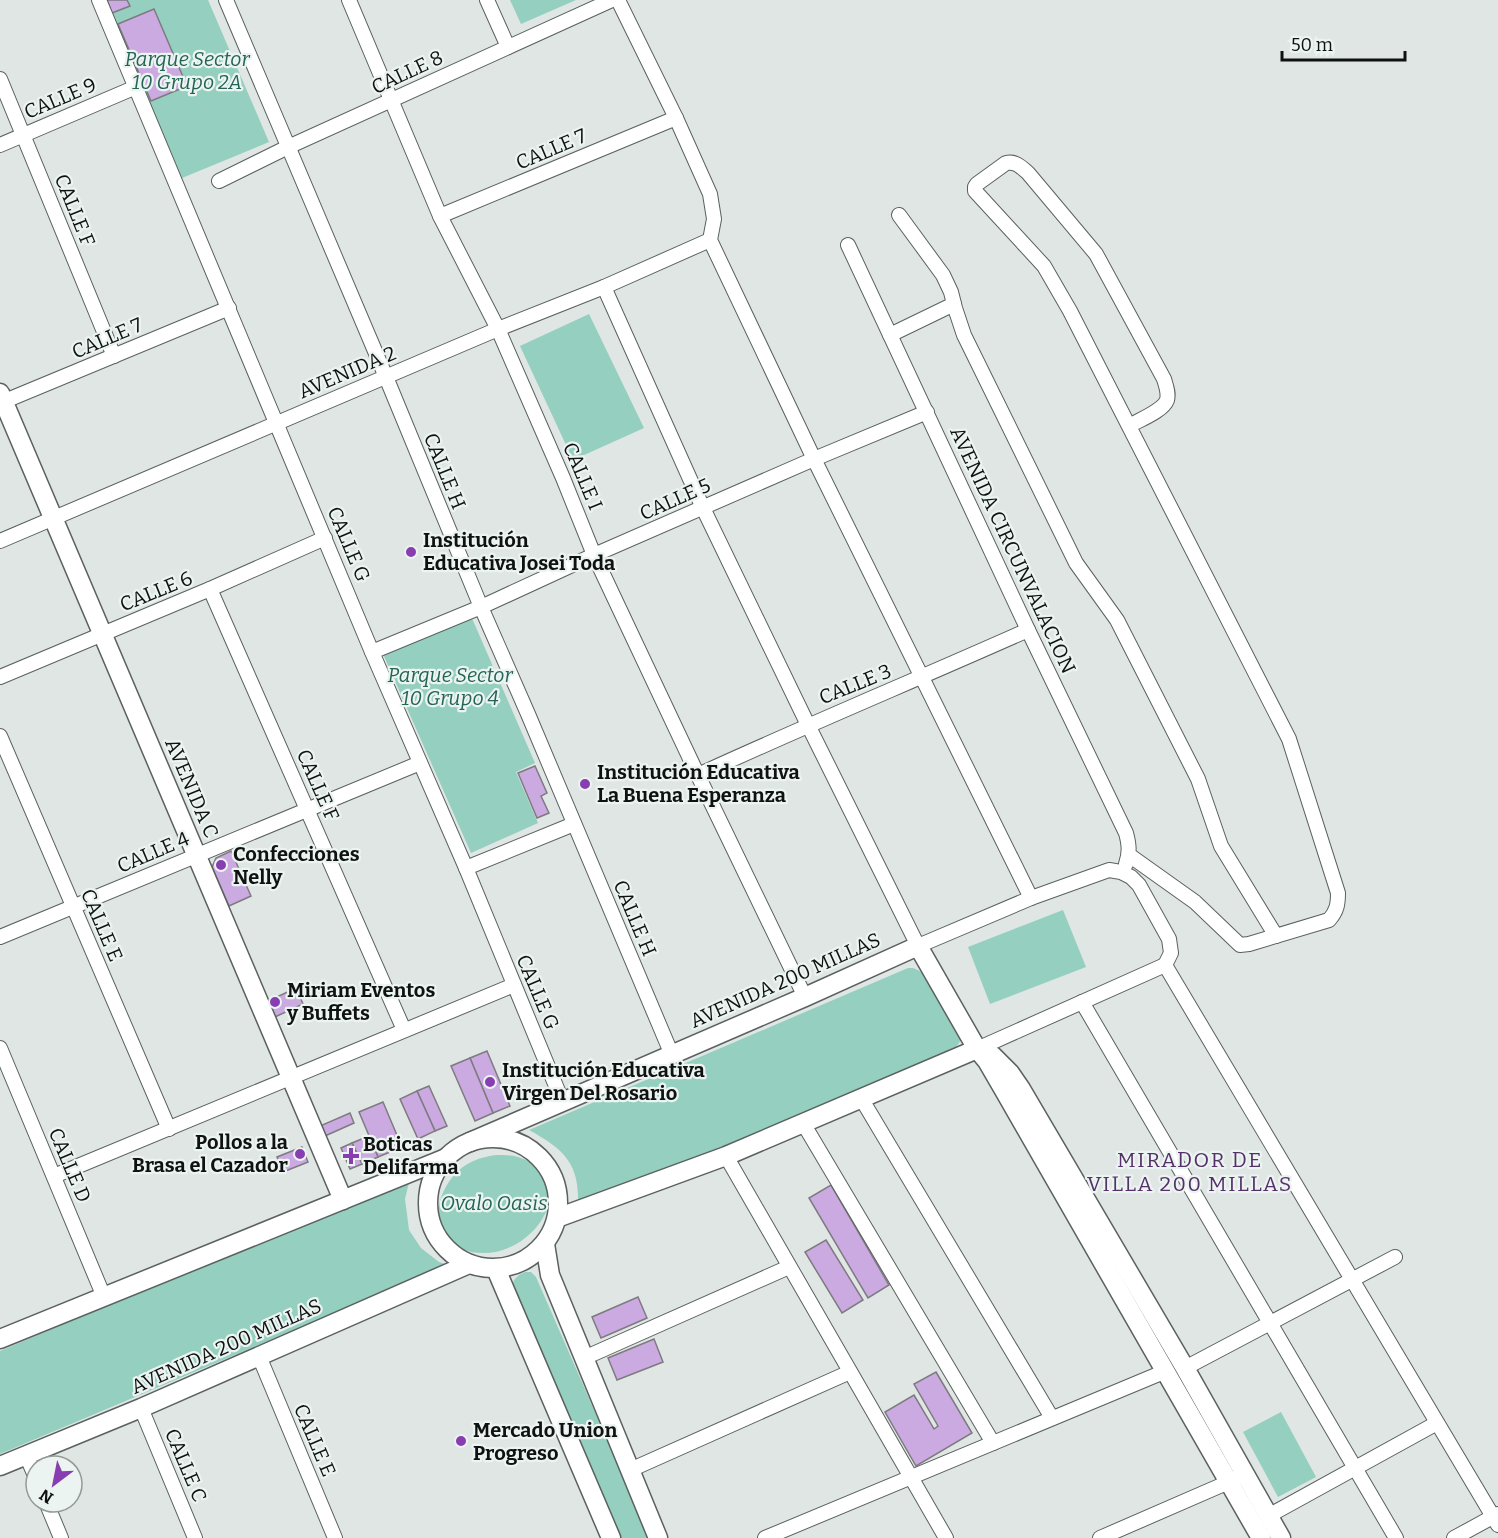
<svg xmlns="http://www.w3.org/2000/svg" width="1498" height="1538" font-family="Bitter,serif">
<rect width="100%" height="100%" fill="#dfe6e4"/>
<g fill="#95cfc0">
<path d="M106 0H208L269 142 182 178Z"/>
<path d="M510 0H576L521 24Z"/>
<path d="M589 314 644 428 573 460 520 346Z"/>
<path d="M471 616 535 763 516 772 538 823 471 853 383 654Z"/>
<path d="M1063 910 1086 967 990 1004 968 947Z"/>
<path d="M908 968H913L920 971 961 1028C961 1036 962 1041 956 1047L871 1085 578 1209C580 1165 567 1151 529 1130Z"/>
<path d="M496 1155C503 1155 511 1155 518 1157 592 1181 523 1276 459 1248 425 1233 437 1191 458 1171 469 1161 482 1157 496 1155Z"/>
<path d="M410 1178 405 1199 409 1230 421 1248 439 1262 448 1265 0 1454V1351Z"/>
<path d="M525 1272H531L536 1277 650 1538H621L512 1286C514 1278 518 1275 525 1272Z"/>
<path d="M1281 1412 1316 1477 1278 1497 1243 1432Z"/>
</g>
<g fill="#cba9e1" stroke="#7e7b80" stroke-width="1.5">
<path d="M107 0H127L130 6 112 13Z"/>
<path d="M154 9 187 86 151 101 118 24Z"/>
<path d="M535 766 547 793 541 796 549 813 537 818 518 773Z"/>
<path d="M231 851 251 896 229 906 212 867 216 858Z"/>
<path d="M296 988 303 1004 275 1017 268 1001Z"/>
<path d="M487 1051 510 1106 493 1113 470 1058Z"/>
<path d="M470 1058 493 1113 475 1121 451 1066Z"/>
<path d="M429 1086 447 1126 435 1131 417 1091Z"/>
<path d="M417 1091 435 1131 418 1139 400 1099Z"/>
<path d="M383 1102 402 1147 378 1157 359 1112Z"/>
<path d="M350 1113 354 1123 325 1136 320 1126Z"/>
<path d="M369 1136 378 1157 362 1164 352 1143Z"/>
<path d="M352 1143 362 1164 350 1169 341 1148Z"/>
<path d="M302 1147 308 1162 283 1172 277 1157Z"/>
<path d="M831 1185 889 1285 868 1298 809 1198Z"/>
<path d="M826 1240 863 1300 842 1313 805 1252Z"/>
<path d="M638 1297 647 1318 601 1338 592 1317Z"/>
<path d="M654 1339 663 1362 617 1380 608 1358Z"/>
<path d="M936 1372 972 1433 916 1466 885 1412 914 1395 934 1429 938 1426 914 1384Z"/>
</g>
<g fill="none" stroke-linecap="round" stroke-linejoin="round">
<defs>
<g id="minor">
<path d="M99 0 372 652 466 868 563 1103"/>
<path d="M226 0 386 377 481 607 528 714 672 1055"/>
<path d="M349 0 440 216 498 329 563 478 594 555 693 765 805 997"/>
<path d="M487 0 508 47"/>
<path d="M618 0 676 118 710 194 714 219 710 240 814 459 1031 898"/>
<path d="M0 79 114 356"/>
<path d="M0 145 136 87"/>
<path d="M219 181 288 147 612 0"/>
<path d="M899 215 943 275 951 292 955 308 964 335 1076 563 1117 620 1198 779 1221 846 1276 936"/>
<path d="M440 216 676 118"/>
<path d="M848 245 1028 630 1126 833C1129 844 1130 852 1126 864"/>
<path d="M604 287 703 508 808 725 918 946 1031 898 1109 870 1121 872 1131 877 1139 885 1169 939 1171 953 1165 965"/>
<path d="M890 335 954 304"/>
<path d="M0 403 229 308"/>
<path d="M1129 426C1139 420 1163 411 1167 400 1169 393 1166 386 1164 379L1096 254 1028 173C1021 167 1016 161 1006 163L977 184 975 187V191L1044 266 1070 311 1289 739 1338 893C1338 904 1337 911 1329 920L1249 944 1240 945 1195 902 1129 855"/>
<path d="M0 541 498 329 604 287 710 240"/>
<path d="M210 589 404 1030"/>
<path d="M372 652 481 607 594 555 814 459 927 412"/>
<path d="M0 677 210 589 325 538"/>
<path d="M0 736 169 1129"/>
<path d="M698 775C807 725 918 679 1028 630"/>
<path d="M466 868 574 824"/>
<path d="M0 937 420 763"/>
<path d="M1165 965 1498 1525"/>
<path d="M1082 1002 1396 1538"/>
<path d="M0 1048 104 1297"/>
<path d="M977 1049 1165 965"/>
<path d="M861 1098 1052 1418"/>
<path d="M803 1123 993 1443"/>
<path d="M726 1156 946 1538"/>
<path d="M54 1176 514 985"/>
<path d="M259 1356 335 1538"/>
<path d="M584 1358 789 1267"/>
<path d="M1185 1368 1395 1257"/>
<path d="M141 1408 195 1538"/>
<path d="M26 1455 36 1478"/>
<path d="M630 1470 850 1372"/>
<path d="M46 1502 61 1538"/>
<path d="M1268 1516 1437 1423"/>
<path d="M765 1538 1166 1371"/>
<path d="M1100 1538 1238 1478"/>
<path d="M1454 1538 1498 1514"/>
</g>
<g id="tertiary">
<path d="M0 393 343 1200"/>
<path d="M992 1055 1010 1073 1021 1089 1185 1368 1281 1538"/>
<circle cx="493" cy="1203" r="65"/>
<path d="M470 1142 805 997 918 946 977 1049 987 1061 1005 1092 1261 1538"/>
<path d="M557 1218 726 1156 977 1049"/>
<path d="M545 1244 550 1275 658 1538"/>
<path d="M496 1269 611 1538"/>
<path d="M0 1339 446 1158"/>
<path d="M0 1466 141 1408 469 1264"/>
</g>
</defs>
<use href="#minor" stroke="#5a615f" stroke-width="16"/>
<use href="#tertiary" stroke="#5a615f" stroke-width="21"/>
<use href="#minor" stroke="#fff" stroke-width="14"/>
<use href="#tertiary" stroke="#fff" stroke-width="18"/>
</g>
<g fill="#883eb0" stroke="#ecf4f1" stroke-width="2">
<circle cx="411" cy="552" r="6"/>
<circle cx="585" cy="784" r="6"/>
<circle cx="221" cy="865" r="6"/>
<circle cx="275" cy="1002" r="6"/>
<circle cx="490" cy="1082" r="6"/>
<circle cx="300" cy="1154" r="6"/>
<path d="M348 1147h6v6h6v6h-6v6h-6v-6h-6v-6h6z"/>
<circle cx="461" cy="1441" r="6"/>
</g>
<g text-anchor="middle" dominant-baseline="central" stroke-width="4.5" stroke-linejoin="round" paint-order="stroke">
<g font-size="20" font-style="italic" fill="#246456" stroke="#ecf4f1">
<text x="187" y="59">Parque Sector<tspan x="187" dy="23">10 Grupo 2A</tspan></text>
<text x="450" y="675">Parque Sector<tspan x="450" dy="23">10 Grupo 4</tspan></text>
<text x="494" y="1203">Ovalo Oasis</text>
</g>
<g font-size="20" fill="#0f1211" stroke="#ecf4f1">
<text transform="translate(407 72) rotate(-25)">CALLE 8</text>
<text transform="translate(60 98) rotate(-23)">CALLE 9</text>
<text transform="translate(551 149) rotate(-23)">CALLE 7</text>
<text transform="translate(75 210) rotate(68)">CALLE F</text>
<text transform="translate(107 338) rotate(-23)">CALLE 7</text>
<text transform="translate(347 372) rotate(-23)">AVENIDA 2</text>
<text transform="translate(445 471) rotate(68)">CALLE H</text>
<text transform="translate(583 476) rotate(67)">CALLE I</text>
<text transform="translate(675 499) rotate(-24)">CALLE 5</text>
<text transform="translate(349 544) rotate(67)">CALLE G</text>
<text transform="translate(1013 550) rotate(65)">AVENIDA CIRCUNVALACION</text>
<text transform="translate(156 591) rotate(-22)">CALLE 6</text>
<text transform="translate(855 684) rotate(-22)">CALLE 3</text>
<text transform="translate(318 785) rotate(66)">CALLE F</text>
<text transform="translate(192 788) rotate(67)">AVENIDA C</text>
<text transform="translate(153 852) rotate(-23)">CALLE 4</text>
<text transform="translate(635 918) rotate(67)">CALLE H</text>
<text transform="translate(102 925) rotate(67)">CALLE E</text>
<text transform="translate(785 980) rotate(-24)">AVENIDA 200 MILLAS</text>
<text transform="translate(538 992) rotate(67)">CALLE G</text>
<text transform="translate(70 1165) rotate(67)">CALLE D</text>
<text transform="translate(226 1346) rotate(-24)">AVENIDA 200 MILLAS</text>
<text transform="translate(315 1440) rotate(67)">CALLE E</text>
<text transform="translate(186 1465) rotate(67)">CALLE C</text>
</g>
<g font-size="20" font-weight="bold" fill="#0f1211" stroke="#ecf4f1" text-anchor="start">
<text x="423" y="540">Institución<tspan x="423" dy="23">Educativa Josei Toda</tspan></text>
<text x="597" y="772">Institución Educativa<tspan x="597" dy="23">La Buena Esperanza</tspan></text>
<text x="233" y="854">Confecciones<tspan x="233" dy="23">Nelly</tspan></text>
<text x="287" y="990">Miriam Eventos<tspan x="287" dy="23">y Buffets</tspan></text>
<text x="502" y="1070">Institución Educativa<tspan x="502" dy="23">Virgen Del Rosario</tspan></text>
<text x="288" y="1142" text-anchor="end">Pollos a la<tspan x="288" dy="23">Brasa el Cazador</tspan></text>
<text x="363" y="1144">Boticas<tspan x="363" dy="23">Delifarma</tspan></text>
<text x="473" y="1430">Mercado Union<tspan x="473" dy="23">Progreso</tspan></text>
</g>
<g font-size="21" letter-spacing="1.5" fill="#55316a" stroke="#ecf4f1">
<text x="1190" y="1160">MIRADOR DE<tspan x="1190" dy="24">VILLA 200 MILLAS</tspan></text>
</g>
</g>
<g transform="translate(54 1484) rotate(212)"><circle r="28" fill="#ecf4f1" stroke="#949a97" stroke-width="1.5"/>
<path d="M0-4.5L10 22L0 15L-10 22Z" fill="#883eb0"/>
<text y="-9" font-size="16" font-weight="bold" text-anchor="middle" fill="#0f1211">N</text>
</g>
<path d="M1282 51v9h123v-9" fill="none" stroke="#0f1211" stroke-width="3"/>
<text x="1291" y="51" font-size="18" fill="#0f1211" stroke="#ecf4f1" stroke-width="4.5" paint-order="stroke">50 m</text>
</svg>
